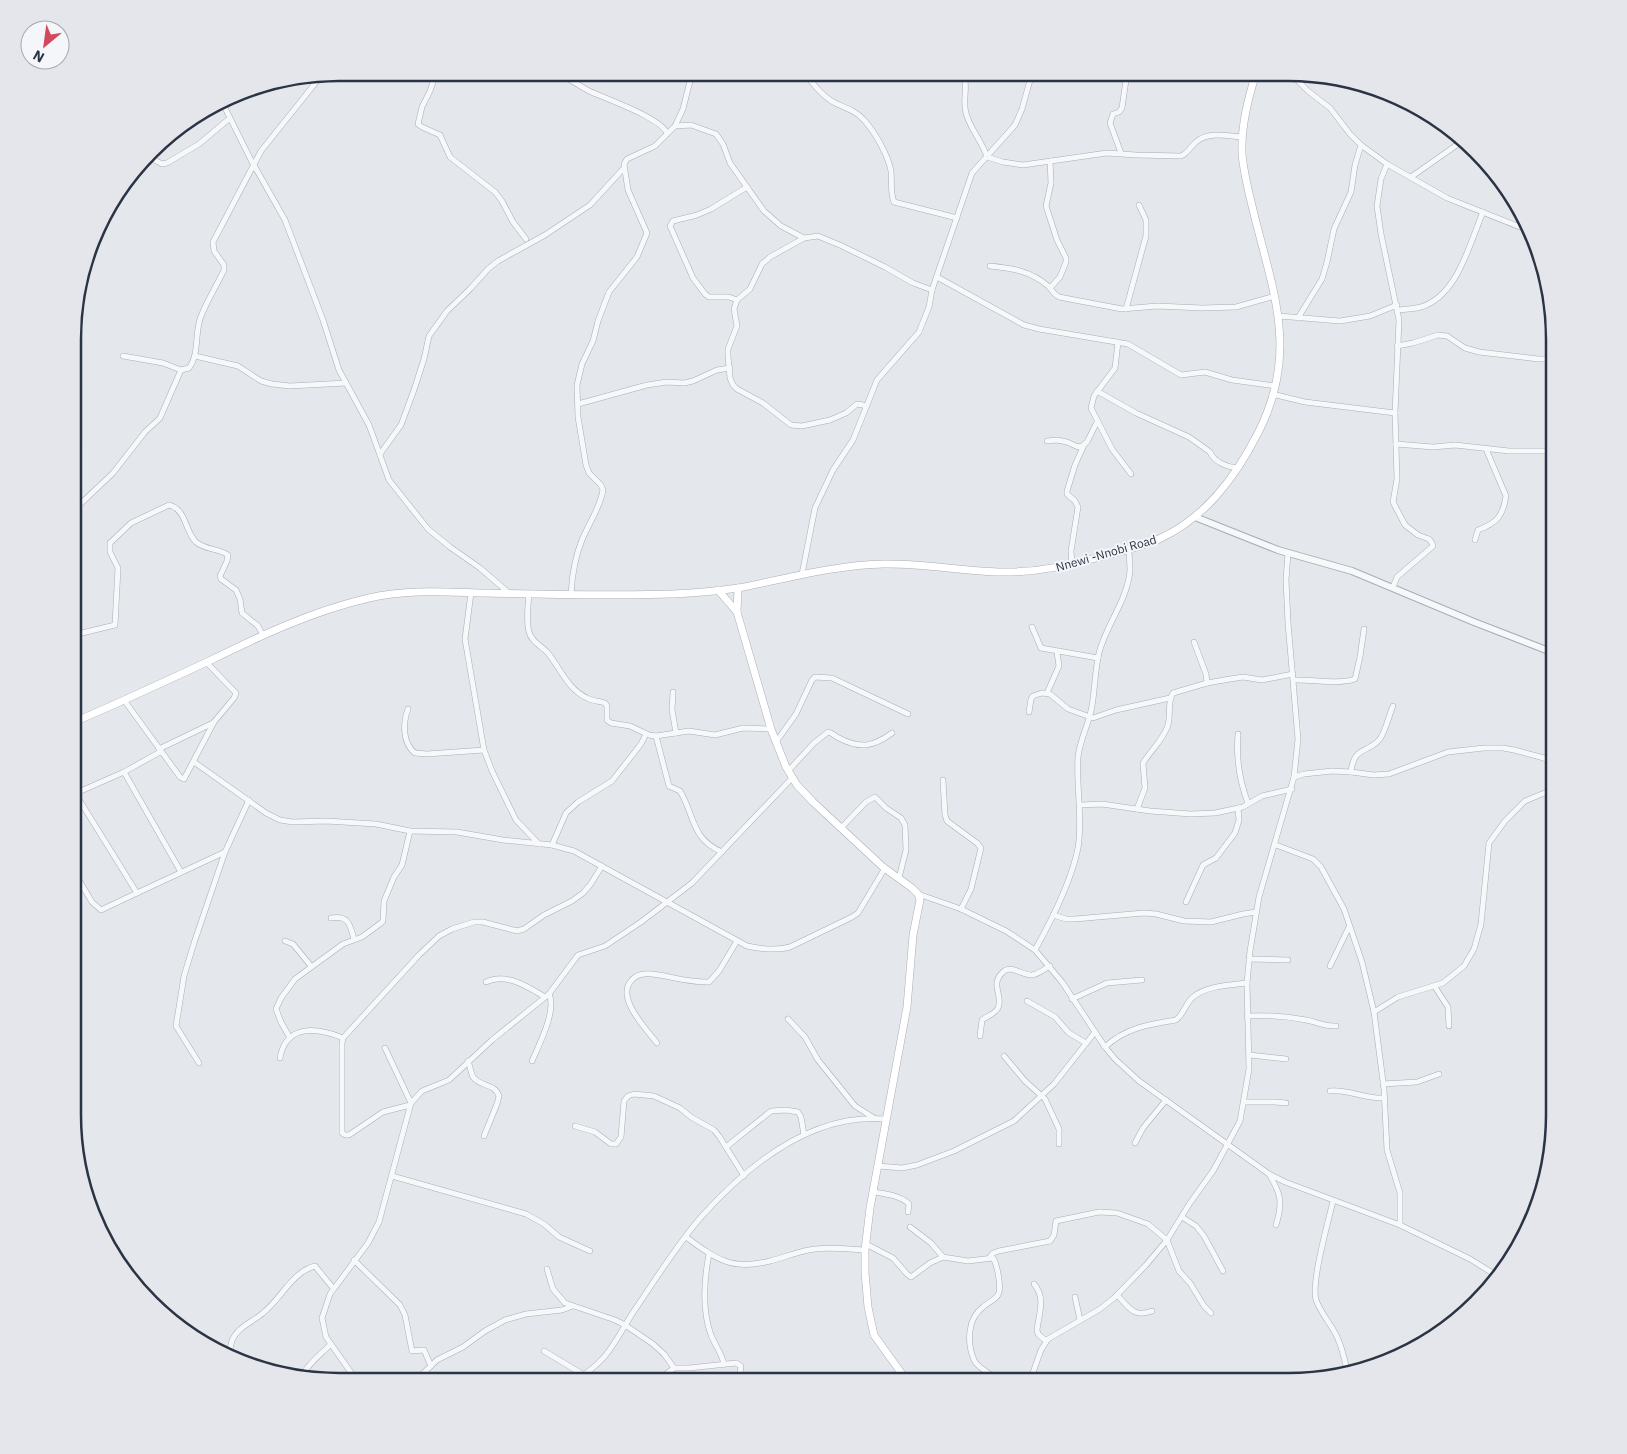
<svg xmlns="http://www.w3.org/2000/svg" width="1627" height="1454" font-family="'IBM Plex Sans',sans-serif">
<rect width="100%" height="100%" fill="#e4e7ec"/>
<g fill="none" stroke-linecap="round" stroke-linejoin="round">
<defs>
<g id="minor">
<path d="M436 73 430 91 422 107 418 124 422 127 440 135 450 157 495 192 502 201 513 222 526 239"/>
<path d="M555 73C567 77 578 85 589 91 604 98 664 119 667 134"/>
<path d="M805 73C813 84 822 96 835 103 846 108 856 111 864 120 875 132 888 155 891 171 892 182 890 192 894 202L957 218"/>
<path d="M963 73C969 86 962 99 966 113 970 129 982 141 987 157L1003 162 1023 165 1107 153 1136 155 1181 156C1188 153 1190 147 1196 142 1207 131 1228 136 1242 137"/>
<path d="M1120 73 1126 80 1122 108 1119 112 1113 114 1110 123 1121 153"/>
<path d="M1290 73 1308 91 1330 108 1350 134 1361 145 1387 164 1447 198 1530 231"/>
<path d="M223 104 251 160 285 220 323 320 339 370 369 425 389 480 428 529 450 547 480 568 509 593"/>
<path d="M675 126 691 125 716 134 723 144 730 163 764 211 781 226 804 238"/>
<path d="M149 157 162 164 167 163 199 144 230 118"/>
<path d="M1050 161 1051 183 1046 206 1057 240 1066 258V262L1060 277 1050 288"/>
<path d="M1387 164 1381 179 1377 206 1381 234 1399 320 1395 413 1397 479 1393 502 1405 525 1418 535 1429 539 1432 543 1433 546 1397 577 1393 587"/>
<path d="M1411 177 1461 142"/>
<path d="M990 266C1011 268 1031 271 1048 286 1052 290 1053 294 1059 297L1122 309 1157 306 1202 308 1236 307 1275 296"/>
<path d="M937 277 1024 325 1039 329 1128 344 1181 375 1205 372 1232 380 1275 386"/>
<path d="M737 300 729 297H709L705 294 693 278 670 226 673 221 697 215 711 209 747 187"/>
<path d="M1126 309 1146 236V220L1139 205"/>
<path d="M1398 310C1406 309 1414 309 1421 307 1458 296 1470 242 1483 212"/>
<path d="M1279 316 1340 321 1370 316 1397 305"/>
<path d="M1298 318 1322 279 1327 262 1334 229 1351 192 1355 165 1361 145"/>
<path d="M1554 334 1552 354 1554 373"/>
<path d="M1118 342 1115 368 1094 396 1091 408 1112 449 1131 474"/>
<path d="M1397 346 1413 343 1438 335 1447 336 1465 348 1479 352 1538 359H1552"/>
<path d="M123 356 163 363 181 370"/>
<path d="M195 356 238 366 261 381 272 384 290 386 346 383"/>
<path d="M1097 391 1136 413 1189 437 1210 452C1214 462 1227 467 1237 468"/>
<path d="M1272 394 1305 402 1395 413"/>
<path d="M578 404 647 385 667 382 684 383 693 381 717 370 730 368"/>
<path d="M865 406 863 405 857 404 846 413 830 420 802 426 791 425 763 403 737 389 733 385 730 378 728 356V349L737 326 734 309 737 300 750 289 762 264 770 257 804 238 818 236 842 246 885 267 913 283 932 290"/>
<path d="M1047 441 1057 440 1067 442 1078 447 1082 446 1087 442 1097 422"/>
<path d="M1396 444 1433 447 1455 445 1509 451H1554"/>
<path d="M380 454 401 425 414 390 424 359 429 336 447 311 470 289 488 269 498 261 545 235 590 205 624 168"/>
<path d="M74 510 113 473 145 432 160 418 181 370 189 368C199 355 195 335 200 319 206 302 216 287 224 270V265L214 251 213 242 261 151 321 76"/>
<path d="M1475 540 1478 530C1497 523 1503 516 1506 496L1486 449"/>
<path d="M1072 564 1071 551 1078 507 1075 501 1067 494V491L1075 465 1084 445"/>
<path d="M802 574 815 508 833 470 853 440 877 380 919 332 929 307 932 290 972 173 1015 125 1022 109 1032 73"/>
<path d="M471 593 465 639 484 750 492 771 516 820 539 844"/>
<path d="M529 594C528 606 526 620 529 632 531 641 541 646 547 652 560 667 567 689 587 698 592 701 599 701 605 703L607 706V720L611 723 630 726 649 735 656 736 689 731 715 735 743 728 771 729"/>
<path d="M571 594C572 576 575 557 582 540 589 523 600 508 603 490L601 485 589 473 586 465 578 417 577 385 582 364 593 341 598 321 609 292 637 257 647 233 628 190 624 164 627 159 655 146 675 126 683 109 692 73"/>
<path d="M1032 627 1041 648 1098 658"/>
<path d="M74 635 115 625 118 568 110 552V543L131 523 169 505C187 510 184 530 196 542 205 550 218 548 228 555L227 561 220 576 221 579 236 590 240 599 242 613 258 626 263 635"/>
<path d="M1194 642 1206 674 1207 683"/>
<path d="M1294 680C1311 679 1339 685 1355 679L1360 657 1364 629"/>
<path d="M673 692 672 710 676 733"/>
<path d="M1047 693 1059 666 1057 652"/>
<path d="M124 700 180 777 184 779 214 722 234 698 236 693 206 662"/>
<path d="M408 709C403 722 402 743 415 753L427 754 484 750"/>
<path d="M1029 712 1031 699 1033 696 1042 693 1050 694 1068 709 1093 718 1116 710 1170 698"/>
<path d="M1238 734C1236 759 1239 780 1248 803"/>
<path d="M656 736 669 786 680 791C695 816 691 839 722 852"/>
<path d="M776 742 796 714 812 680 815 677 832 678 908 714"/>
<path d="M159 749 213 723"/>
<path d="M194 762 266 813 280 820 293 822 326 821 376 824 410 831 457 832 503 840 552 845 574 851 747 946C761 949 776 951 790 947L852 917 858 913 885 868"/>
<path d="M789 770 814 743 828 732C833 733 834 736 839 738 860 749 873 747 892 733"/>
<path d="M124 772 181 872"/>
<path d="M1351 772C1354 746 1366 754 1379 740 1385 734 1389 715 1393 706"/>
<path d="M1294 777 1304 774 1332 771 1351 772 1374 775 1389 774 1448 752 1484 748H1503L1514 750 1544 758 1554 766"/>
<path d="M943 780 945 815 947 821 977 843 981 848 971 889 961 909"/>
<path d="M75 793 137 893 225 852"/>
<path d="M74 794 124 772 160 752"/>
<path d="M1081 805 1102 804 1150 811 1191 814 1215 813 1243 807 1262 796 1292 789"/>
<path d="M1137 809 1145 788 1143 763C1151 750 1164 739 1168 725 1171 715 1167 702 1173 693L1207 683 1230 679 1243 677 1262 680 1293 674"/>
<path d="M841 828 866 802 875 797 886 808 901 818 905 825 906 850 899 878"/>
<path d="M552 845 566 813 578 802 612 781 641 744 646 734"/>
<path d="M1276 845 1313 859 1321 867 1344 909 1362 962 1374 1012 1384 1089 1387 1150 1400 1193V1225"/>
<path d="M74 872 92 902 101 910 137 893"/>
<path d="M918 894 961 909 1006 931 1035 950 1062 982 1105 1047 1115 1059 1139 1081 1269 1174 1285 1182 1400 1225 1470 1259 1499 1277"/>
<path d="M1186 902 1203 865 1216 858 1235 833 1239 820 1238 808"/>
<path d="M1053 915 1066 919H1075L1144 913 1156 914 1184 921 1211 922 1243 914 1256 912"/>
<path d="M331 918C349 915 350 925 354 939"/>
<path d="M285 941 293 944 311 966"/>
<path d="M1035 950C1050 923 1072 879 1078 848 1083 818 1076 788 1078 757 1080 739 1089 724 1092 706 1095 688 1095 670 1099 653 1106 625 1127 601 1130 571 1130 564 1129 556 1129 549"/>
<path d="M1249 959 1288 960"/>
<path d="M1330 966 1349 927"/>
<path d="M486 982C506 972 528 987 545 997"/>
<path d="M1435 987 1448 1007 1449 1026"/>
<path d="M1072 999 1107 983 1142 980"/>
<path d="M1027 1001 1055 1017 1069 1033 1086 1043"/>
<path d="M1374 1012 1398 997 1443 983 1464 966 1474 949 1481 924 1489 843 1505 821 1525 801 1554 789"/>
<path d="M1247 1016C1267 1015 1286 1016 1306 1020 1317 1022 1325 1027 1336 1026"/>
<path d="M788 1019 805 1037 818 1060 855 1106 874 1118"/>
<path d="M980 1036 982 1020C987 1016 995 1014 998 1008 1004 996 989 985 1003 972 1011 964 1023 976 1032 975 1039 974 1044 969 1050 966"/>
<path d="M290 1038 281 1022 276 1009 281 998 295 979 343 944 362 937 381 923 383 921 384 901 394 877 402 865 410 831"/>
<path d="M657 1043C646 1029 616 998 631 981 636 974 644 973 652 974 670 976 690 983 709 982L719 971 737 941"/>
<path d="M1105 1047C1125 1028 1150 1024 1176 1020 1184 1014 1185 1004 1193 997 1206 986 1230 985 1247 983"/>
<path d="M385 1048 411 1103"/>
<path d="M1250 1055 1286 1059"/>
<path d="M1004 1056 1025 1081 1045 1099 1059 1129V1144"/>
<path d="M280 1058C286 1023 318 1028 343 1038"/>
<path d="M468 1061C470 1066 471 1073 473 1077 480 1087 495 1083 499 1096L497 1104 484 1136"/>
<path d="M532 1061C539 1045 557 1010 549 994"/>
<path d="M199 1063 176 1026 184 976 194 943 225 852 249 800"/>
<path d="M1383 1084 1417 1082 1439 1074"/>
<path d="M1330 1091C1348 1089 1365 1099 1384 1098"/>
<path d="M1244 1102H1275L1286 1103"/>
<path d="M410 1105 383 1112 349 1135H345L342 1133V1043L343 1038 419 955 439 936 452 929 474 922H483L517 931 524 929 544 915 572 901 583 893 590 885 602 866"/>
<path d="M575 1126 595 1132 611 1144H616L621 1137 624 1101 628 1096 634 1094 654 1096 680 1108 691 1117 714 1130 719 1136 744 1176"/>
<path d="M1135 1143 1143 1128 1166 1100"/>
<path d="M726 1147 771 1111 786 1110 798 1112 801 1117 804 1135"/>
<path d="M878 1166 902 1168 917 1165 954 1151 1014 1121 1054 1084 1095 1032"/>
<path d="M1269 1174C1281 1194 1283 1202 1276 1225"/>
<path d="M392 1176 526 1214 544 1224 559 1237 590 1251"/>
<path d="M873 1192C885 1194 900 1195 909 1204L908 1212"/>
<path d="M1333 1201C1328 1223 1311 1282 1316 1300 1320 1311 1328 1321 1334 1331 1340 1341 1345 1359 1347 1371"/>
<path d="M1182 1217 1196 1226 1204 1236 1223 1271"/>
<path d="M910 1227 931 1243 943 1257"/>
<path d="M686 1237C716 1259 732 1271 770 1261 782 1258 792 1254 804 1251 823 1246 845 1249 865 1250"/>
<path d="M866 1244 893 1258 907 1274 911 1277 930 1263 943 1257 968 1261 993 1258C997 1264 1002 1288 998 1295 995 1300 987 1303 983 1307 967 1319 967 1343 974 1360 978 1369 990 1371 996 1381"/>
<path d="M709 1254C704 1280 702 1310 711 1335 715 1345 722 1354 724 1364"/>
<path d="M990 1257 993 1253 999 1251 1050 1241 1054 1235 1056 1221 1099 1212 1117 1213 1148 1224 1167 1240 1179 1271 1190 1283 1204 1306 1211 1313"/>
<path d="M354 1260 400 1305 405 1315 412 1351 424 1350 431 1366"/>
<path d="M547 1269 553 1289 565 1303 615 1320 625 1325 653 1344 664 1354 674 1368H689L736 1363 741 1366 740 1373 735 1381"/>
<path d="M1034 1284C1046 1298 1039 1313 1037 1330L1038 1334 1046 1341"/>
<path d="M1117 1295C1130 1308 1133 1318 1152 1311"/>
<path d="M1075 1297 1080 1320"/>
<path d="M544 1351 594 1381"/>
<path d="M230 1357C230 1349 230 1342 235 1335 242 1325 254 1321 263 1313 281 1299 292 1272 315 1266L333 1288"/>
<path d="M303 1374C310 1362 321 1354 331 1344"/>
<path d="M1030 1380 1082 1379 1096 1376 1111 1378"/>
<path d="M357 1381 326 1337 322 1318 330 1294 368 1243 379 1222 411 1103 422 1091 449 1080 492 1040 549 994 578 955 605 946 641 922 692 883 793 777"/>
<path d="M408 1381H415L437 1360 463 1347 485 1331 505 1320 526 1314 562 1310 573 1306"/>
<path d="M573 1381C612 1360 615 1338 638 1305 658 1276 678 1243 702 1216 748 1165 812 1112 886 1119"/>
<path d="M663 1381 666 1374 674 1368"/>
<path d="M1030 1381 1041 1350 1048 1339 1100 1309 1114 1298 1146 1265 1167 1240 1190 1203 1213 1171 1240 1121 1249 1069 1247 983 1250 951 1259 897 1294 777 1298 739 1288 623 1286 580 1288 553"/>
</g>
<path id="tertiary" d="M1195 517 1278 550 1352 571 1474 622 1554 653"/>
<g id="secondary">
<path d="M738 588 737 612 771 729 786 767 797 785 813 802 883 867 912 888 918 894 920 900 913 935 907 1007 870 1208 865 1250V1272L868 1307 874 1335 907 1381"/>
<path d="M718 590 737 612"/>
<path d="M74 722C119 703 164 682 209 661 260 636 312 611 369 598 406 589 446 592 483 593 546 594 610 596 673 594 694 593 717 591 738 588 786 579 834 565 884 564 922 563 960 571 999 572 1032 573 1064 567 1096 558 1116 552 1139 548 1159 539 1205 518 1235 478 1258 433 1298 355 1275 297 1255 218 1250 197 1244 176 1242 154 1241 126 1248 99 1256 73"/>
</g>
</defs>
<use href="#minor" stroke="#a9aeb7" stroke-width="6"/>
<use href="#tertiary" stroke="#a9aeb7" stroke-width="8"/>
<use href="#secondary" stroke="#a9aeb7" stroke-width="8"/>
<use href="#minor" stroke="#f7f8fa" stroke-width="5"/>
<use href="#tertiary" stroke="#f7f8fa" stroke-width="6"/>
<use href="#secondary" stroke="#fff" stroke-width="7"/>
</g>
<g text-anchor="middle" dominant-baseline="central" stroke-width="4" stroke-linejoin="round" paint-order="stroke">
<g font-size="12" fill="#2b3445" stroke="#f4f6f9">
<text transform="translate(1106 553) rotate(-16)">Nnewi -Nnobi Road</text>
</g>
</g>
<path d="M0 0H1627V1454H0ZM339 81H1288A258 258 0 0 1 1546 339V1115A258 258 0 0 1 1288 1373H339A258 258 0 0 1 81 1115V339A258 258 0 0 1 339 81Z" fill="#e4e6eb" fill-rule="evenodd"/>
<path fill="none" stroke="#2b3445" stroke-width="2.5" d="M339 81H1288A258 258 0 0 1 1546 339V1115A258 258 0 0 1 1288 1373H339A258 258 0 0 1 81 1115V339A258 258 0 0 1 339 81Z"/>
<g transform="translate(45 45) rotate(209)"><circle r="24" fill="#f4f6f9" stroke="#a4a8b1"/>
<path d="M0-4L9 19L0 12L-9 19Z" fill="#d1495b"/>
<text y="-8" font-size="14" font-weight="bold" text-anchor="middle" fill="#2b3445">N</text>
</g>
</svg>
